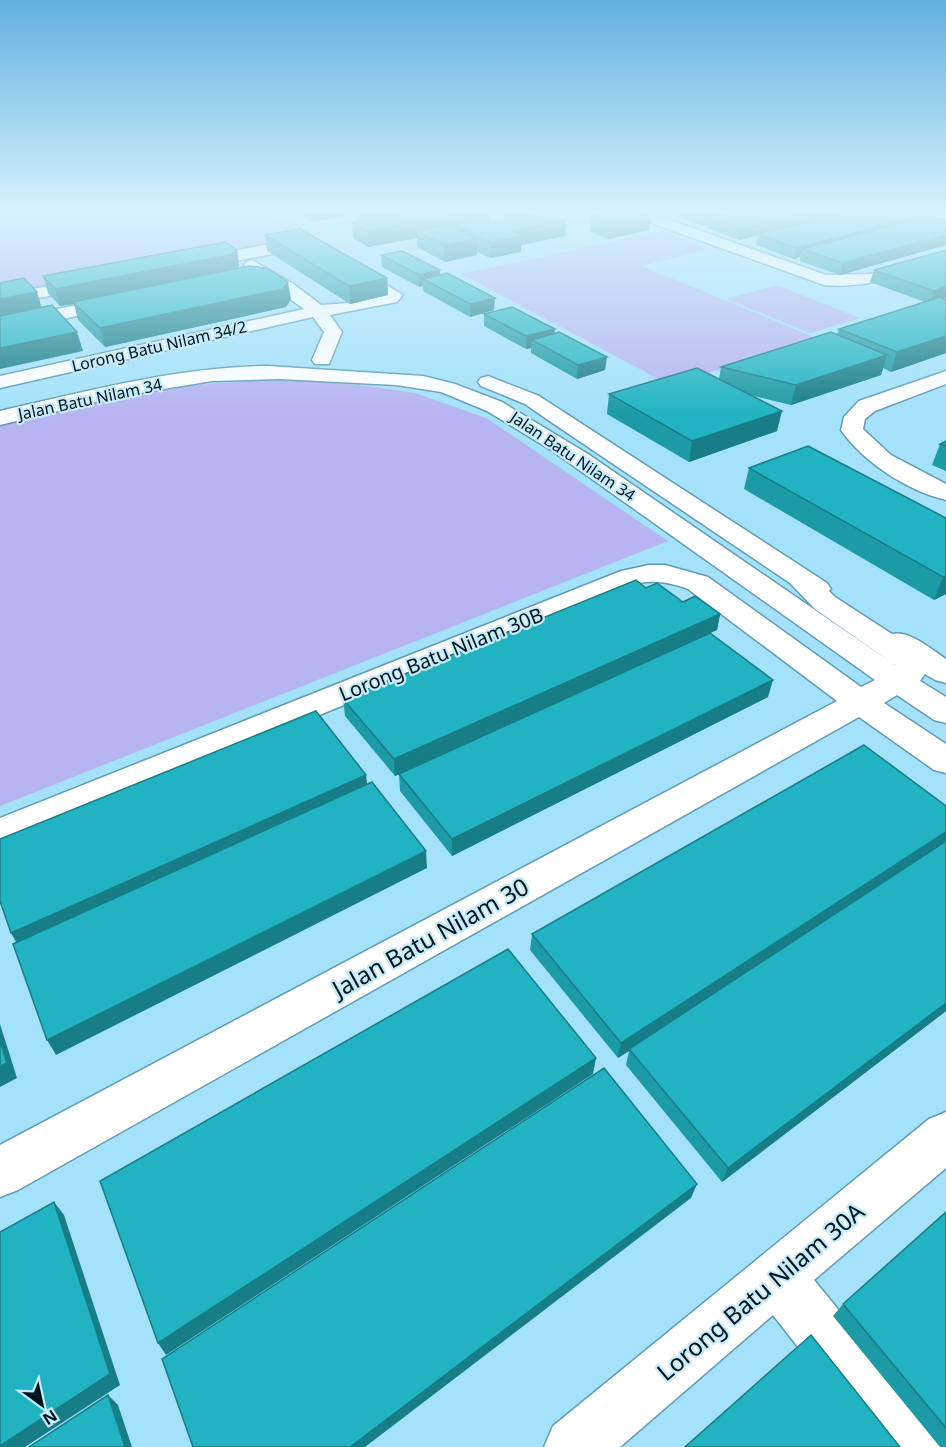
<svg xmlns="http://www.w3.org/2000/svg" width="946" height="1447" font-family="'Noto Sans',sans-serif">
<rect width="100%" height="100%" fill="#a4e1fb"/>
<g fill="#b6b4f1">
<path d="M0 213H271L315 238 0 297Z"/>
<path d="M662 231 708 249 642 266 818 339 670 385 461 274Z"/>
<path d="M776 285 860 318 810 333 727 299Z"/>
<path d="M278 378 368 386 415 393 486 418 668 541 0 806V423L138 390Z"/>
</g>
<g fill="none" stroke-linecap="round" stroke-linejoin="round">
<defs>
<g id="minor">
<path d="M630 213H650L826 275 870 274 946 253V263C906 274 867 289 824 285L632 216Z"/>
<path d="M914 213H936L946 216V224L916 216Z"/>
<path d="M300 238 312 240 403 295 397 302 330 315 342 332 329 364H315L312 360 324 332 313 317 0 388V376L304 309 246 268 244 265 246 262 252 260 292 283 321 305 348 303 382 295 304 248 193 269 185 264 193 259Z"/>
<path d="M92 278 100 283 98 287 0 305V295Z"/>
<path d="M119 297 125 298 128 302 125 306 0 332V320Z"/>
<path d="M268 366 423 376 455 384 502 402 588 454 895 665 815 609 790 583 551 422 525 404 481 386 478 382 481 378 488 376 539 396 827 583 831 589 829 591 835 597 892 634C910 630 932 650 946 659V683L935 680 925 674 920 681 946 697V723L934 720 897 695 884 703 946 744V773L934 770 859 717 18 1190 0 1197V1145L837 701 688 589C671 583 657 580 639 583L0 847V818L621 571 649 565H665L708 577 861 687 875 680 551 450 487 411 441 392 396 385 280 379 212 381 121 396 0 425V411C88 391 177 367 268 366Z"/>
<path d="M946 371V384L875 411 865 419 863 429 891 455 946 484V500C908 491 863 462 841 430L844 417 859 401Z"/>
<path d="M946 1112V1168L814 1280 934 1426 943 1447H876L773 1315 620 1447H544L553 1426 929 1119Z"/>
</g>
</defs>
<use href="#minor" stroke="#609cb4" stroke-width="3"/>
<use href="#minor" fill="#fff" fill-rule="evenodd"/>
</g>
<g fill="#1c9aa6">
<path d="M298 213H491L490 221 566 220 565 236 521 245V252L490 258 477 252V255L445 262 417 247V238L368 247 353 238 352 223 359 221 357 220 356 214 312 222 298 214Z"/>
<path d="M497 213H536L509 218Z"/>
<path d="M670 213H919L924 218 946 220V245L840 275 800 261V257L794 259 756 245 758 235 739 240 707 228 708 224 702 226 670 214Z"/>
<path d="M591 216 649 230 608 239 590 232Z"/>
<path d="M265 235 387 278 388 295 350 304 267 251Z"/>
<path d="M237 250 239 266 236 269 291 299 286 307 105 347 78 320 74 304 60 306 48 293 43 276Z"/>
<path d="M946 250V298L944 299 946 300V353L891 372 883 368 881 375 791 405 750 395 777 431 689 462 607 414 609 394 719 379 721 367 837 335 839 329 925 302 870 282 874 270Z"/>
<path d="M381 255 440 270V275L494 310 470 317 423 291V286L419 287 382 267Z"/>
<path d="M484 314 555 333 605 370 577 379 531 353V348L526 349 484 326Z"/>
<path d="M946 441V471L932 465 940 444Z"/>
<path d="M749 468 946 518V594L934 600 744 489Z"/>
<path d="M646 588 683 602 720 614 717 630 710 633 768 697 452 856 400 791 399 774 493 732 395 776 345 716 343 699Z"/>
<path d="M946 806V1011L722 1182 626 1065 629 1051 618 1058 530 950 532 934Z"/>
<path d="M946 1212V1447H940L833 1316 843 1304Z"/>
</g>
<g fill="#177d87">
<path d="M311 213H356V214L312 222Z"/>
<path d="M370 213H451L371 228Z"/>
<path d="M465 213H491L490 223 454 224V230L417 231V238L368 247 367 231Z"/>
<path d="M509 213H536L509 218Z"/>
<path d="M713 213H758L709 217 708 224 702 226 703 215Z"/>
<path d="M807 213H849L739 240 741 229Z"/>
<path d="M651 215 649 230 608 239 609 223Z"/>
<path d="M925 215 922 225 802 249 800 257 794 259 796 248Z"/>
<path d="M566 220 565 236 521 245V252L490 258 491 242 512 231Z"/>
<path d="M946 235V245L840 275 843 263Z"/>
<path d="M477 239V255L445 262 444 245Z"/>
<path d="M237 250 239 266 233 272 73 302 74 304 60 306 55 289Z"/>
<path d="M440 270V282L423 279V286L419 287V275Z"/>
<path d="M387 278 388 295 350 304 349 286Z"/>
<path d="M288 282 291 299 286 307 105 347 100 328Z"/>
<path d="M946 287V298L930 304 934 291Z"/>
<path d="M37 292 42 309 0 318V299Z"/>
<path d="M495 298 494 310 470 317V304Z"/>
<path d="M555 329 554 342 532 340 531 348 526 349V336Z"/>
<path d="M77 332 83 351 0 369V348Z"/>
<path d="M946 336V353L891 372 897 352Z"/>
<path d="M887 355 881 375 791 405 796 385Z"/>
<path d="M607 357 605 370 577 379 578 365Z"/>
<path d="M782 411 777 431 689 462 692 441Z"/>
<path d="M946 576V594L934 600 943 577Z"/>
<path d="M720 614 717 630 395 776 394 759Z"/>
<path d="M773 680 768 697 452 856V839Z"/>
<path d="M366 775 368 792 20 949 11 933Z"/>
<path d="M946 832V843L629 1049V1051L618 1058 621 1043Z"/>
<path d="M426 851 427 868 56 1055 47 1040Z"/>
<path d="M946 1003V1011L722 1182 728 1168Z"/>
<path d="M0 1024 17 1078 0 1087Z"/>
<path d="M596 1058 593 1074 166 1355 158 1343Z"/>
<path d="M697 1184 691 1198 365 1447H350Z"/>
<path d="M54 1202 64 1215 120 1385 25 1447H0Z"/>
<path d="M108 1395 118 1405 132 1447H125Z"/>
</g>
<g fill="#21b3c1" stroke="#177d87" stroke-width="1.5">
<path d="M406 213H465L367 231 352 223Z"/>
<path d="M537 213H548L566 220 512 231 522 236 491 242 454 224 484 219 491 222Z"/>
<path d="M609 213H646L651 215 609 223 591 216Z"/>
<path d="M697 213H713L703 215Z"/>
<path d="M730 213H807L741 229 709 217Z"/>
<path d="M847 213H919L925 215 796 248 758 234Z"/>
<path d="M932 216 946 220V235L843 263 802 249Z"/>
<path d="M449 225 477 239 444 245 417 231Z"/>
<path d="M300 229 387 278 349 286 265 235Z"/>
<path d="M225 242 237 250 230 255 55 289 43 276Z"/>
<path d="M946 250V287L934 291 874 270Z"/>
<path d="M402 251 440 270 419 275 381 255Z"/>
<path d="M249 266 267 268 288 282 283 289 100 328 73 302Z"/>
<path d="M447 273 495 298 470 304 423 279Z"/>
<path d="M24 278 37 292 0 299V283Z"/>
<path d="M940 297 946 300V336L897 352 839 329Z"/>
<path d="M52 305 77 332 0 348V316Z"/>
<path d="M512 307 555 329 526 336 484 314Z"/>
<path d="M559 332 607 357 578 365 532 340Z"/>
<path d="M831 332 887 355 796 385 721 367Z"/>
<path d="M697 368 782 411 692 441 609 394Z"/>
<path d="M946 441V446L940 444Z"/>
<path d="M808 446 946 518V576L943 577 749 468Z"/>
<path d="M636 580 646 588 657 583 683 602 695 596 720 614 394 759 343 699Z"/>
<path d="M710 633 773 680 452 839 399 774Z"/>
<path d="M316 711 366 775 11 933 0 901V839Z"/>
<path d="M864 745 946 806V832L621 1043 532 934Z"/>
<path d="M372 782 426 851 47 1040 13 944Z"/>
<path d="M946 841V1003L728 1168 629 1049Z"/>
<path d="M508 949 596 1058 158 1343 100 1181Z"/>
<path d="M0 1041 7 1063 0 1066Z"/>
<path d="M604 1068 697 1184 350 1447H193L162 1359Z"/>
<path d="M54 1202 110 1374 0 1446V1232Z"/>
<path d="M946 1212V1428L843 1304Z"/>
<path d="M811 1335 900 1447H685Z"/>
<path d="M108 1395 125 1447H29Z"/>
</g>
<linearGradient id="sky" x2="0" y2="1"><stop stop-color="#62b0df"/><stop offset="0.51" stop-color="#d6f2fd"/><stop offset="1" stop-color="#d6f2fd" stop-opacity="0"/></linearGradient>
<rect width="946" height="415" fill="url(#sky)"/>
<g text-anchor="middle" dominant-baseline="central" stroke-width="4.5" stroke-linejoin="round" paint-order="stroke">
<g font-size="16" fill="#00161e" stroke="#c7ebfa">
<text transform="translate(159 346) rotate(-13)">Lorong Batu Nilam 34/2</text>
<text transform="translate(90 399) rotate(-12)">Jalan Batu Nilam 34</text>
<text transform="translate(573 456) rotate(34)">Jalan Batu Nilam 34</text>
</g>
<g font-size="20" fill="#00161e" stroke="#c7ebfa">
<text transform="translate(441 654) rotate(-22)">Lorong Batu Nilam 30B</text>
</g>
<g font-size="24" fill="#00161e" stroke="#c7ebfa">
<text transform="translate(430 937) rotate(-29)">Jalan Batu Nilam 30</text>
<text transform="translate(760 1291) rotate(-40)">Lorong Batu Nilam 30A</text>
</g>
</g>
<g transform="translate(42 1405) rotate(147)" stroke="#c7ebfa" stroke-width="4.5" paint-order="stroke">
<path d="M0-4.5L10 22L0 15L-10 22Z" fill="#00161e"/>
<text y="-9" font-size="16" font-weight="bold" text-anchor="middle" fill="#00161e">N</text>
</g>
</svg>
